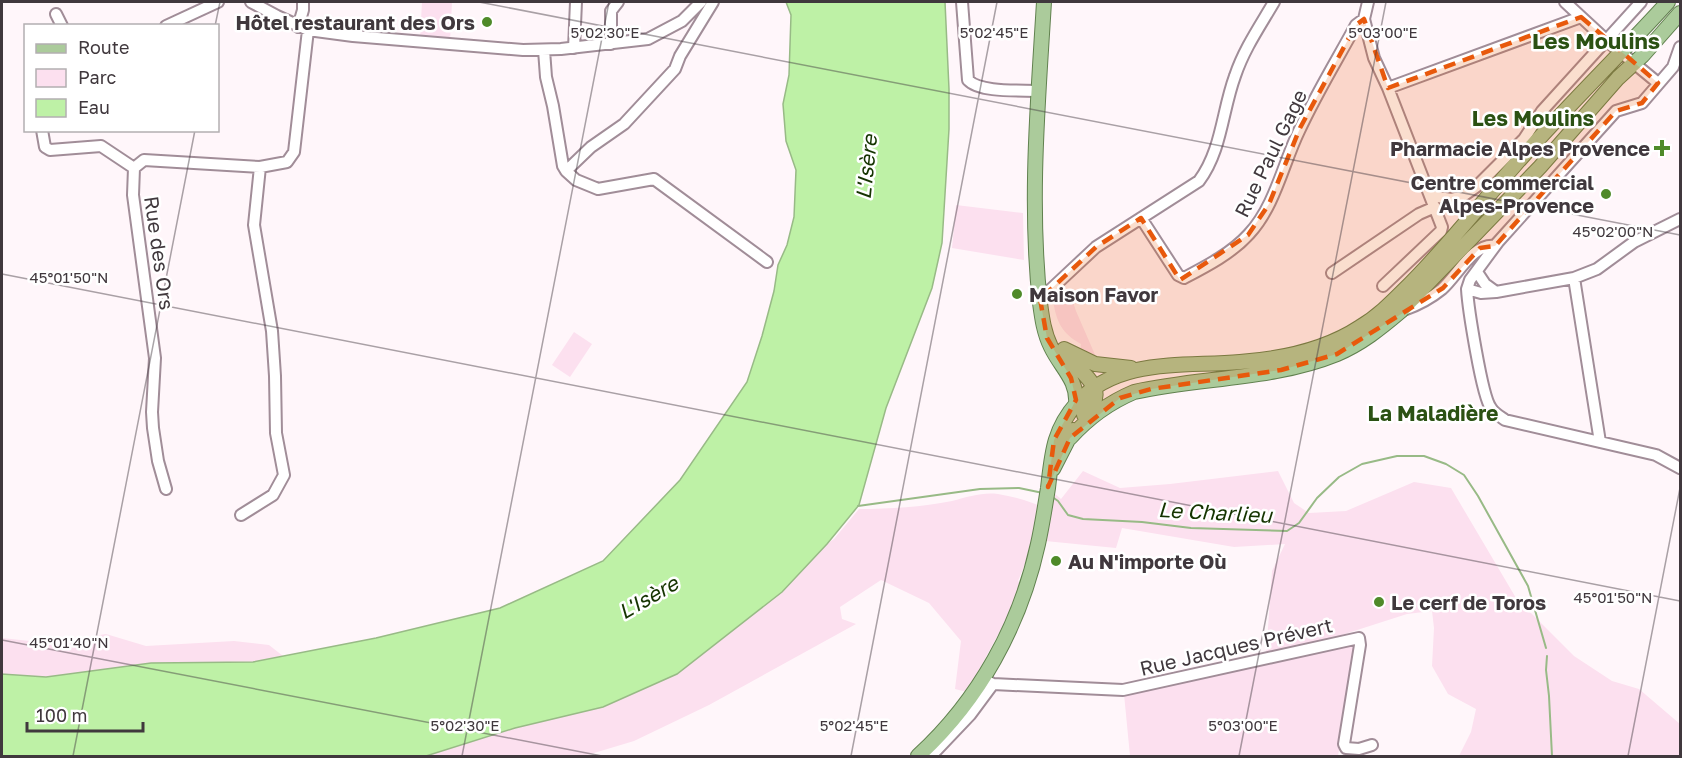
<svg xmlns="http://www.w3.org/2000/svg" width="1682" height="758" font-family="'Golos Text',sans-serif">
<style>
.green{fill:#fce0ef}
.water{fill:#bef1a6;stroke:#98ba86;stroke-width:1.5}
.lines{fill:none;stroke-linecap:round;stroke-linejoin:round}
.stream{stroke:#98ba86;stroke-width:2}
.minor-casing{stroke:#a18d98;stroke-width:14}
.major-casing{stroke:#61814f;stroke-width:16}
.minor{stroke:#fff;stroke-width:10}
.major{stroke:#abcb9b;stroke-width:14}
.marked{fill:#e8590c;fill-opacity:0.2;stroke:#e8590c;stroke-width:4.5;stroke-dasharray:12 8;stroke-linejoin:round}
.ticks{fill:none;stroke:#40383d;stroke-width:1.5;stroke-opacity:0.45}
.poi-dot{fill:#4f8a29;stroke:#fff;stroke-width:2}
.labels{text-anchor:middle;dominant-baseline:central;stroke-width:5;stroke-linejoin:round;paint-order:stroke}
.poi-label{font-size:20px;font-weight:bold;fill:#40383d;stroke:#fff;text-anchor:end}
.street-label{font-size:20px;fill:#40383d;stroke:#fff}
.neighbourhood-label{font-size:21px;font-weight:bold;fill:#2b5113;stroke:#fff}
.water-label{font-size:21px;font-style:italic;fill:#153400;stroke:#fff}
.quarter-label{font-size:22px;font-weight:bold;fill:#2b5113;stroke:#fff}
.ticks-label{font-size:15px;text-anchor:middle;fill:#40383d;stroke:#fff;stroke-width:5;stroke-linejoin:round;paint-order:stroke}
</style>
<rect width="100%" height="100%" fill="#fff6fa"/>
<path class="green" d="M422,2h30l-2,39 -30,-3z
M956,205l67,8 1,47 -72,-12z
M1069,290l7,21 20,46 -16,-5 1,-8c-19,-10 -25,-23 -28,-44z
M574,332l18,12 -22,33 -18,-12z
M1083,471l37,17 50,-4 108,-13 16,32 15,10 37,-2 68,-29 37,6 65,110 58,58 38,25 27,8 41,35v32h-221l12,-24 5,-23 -28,-15 -16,-28 2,-38 -2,-17 -25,3 -84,27 -57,15 6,-85 13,-27 -51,3 -112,-19 -6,20 -81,-8 -17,41 2,2 -13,35 -40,74 -12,-3 6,-48 -32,-38 -48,-23 -41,27 2,12 14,5 -147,81 -75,36 -50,15h-158l89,-28 88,-21 231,-168 25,-30c31,0 63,-2 93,-8 16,-4 30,-9 46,-7 19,3 37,9 54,17l2,-18 7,6z
M106,634l40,12 88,-5 35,4 14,11 -30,6 -102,1 -105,14 -44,-3v-36l46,5z
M1353,645l4,4 -19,107h-208l-6,-62z"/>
<path class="water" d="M786,2h159l4,87v40l-7,114 -10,45 -46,120 -27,97 -32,39 -45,48 -105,82 -74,33 -88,21 -89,28h-424v-82l44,3 105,-14 102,-1 123,-24 124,-30 103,-47 77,-81 67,-98 15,-46 12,-45 4,-26 9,-20 7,-28 2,-47 -10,-29 -3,-37 6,-29 2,-60z"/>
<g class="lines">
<path class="stream" d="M1051,496l7,5 10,14 15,4 59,3 49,6 96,3 12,-8 18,-25 22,-21 23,-13 35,-8h27l22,8 18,11 14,21 50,90 18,62
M858,506l122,-17 39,-1 24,5
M1547,656l-1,14 3,26 3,60"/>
<g class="minor-casing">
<path id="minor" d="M251,2l26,14 31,14 45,6 170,14 38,-1 87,-10 34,-18 19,-19
M962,2l6,78c12,13 53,10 71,11
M1368,2l-4,17 10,39 14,30 54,139 -1,4 -58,55
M1565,2l41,38 52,43
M56,14l6,12
M166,26l52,-24
M298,27l5,-17v-8
M611,44v-33l7,-9
M1680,47l-7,20 -31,36 -26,8 -118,131 -28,38 -3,9c1,18 15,108 24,119 3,5 10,9 14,12l151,35 24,13
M574,48l2,-46
M544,50l2,27 7,29 10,60 3,5 10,9 22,9 56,-10 113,83
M1388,88l193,-71
M42,130l3,17 5,3 51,-4 33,22
M566,171l25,-24 33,-23 51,-55 5,-13 33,-54
M1432,196l19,3 12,-3 13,-9 48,-48 18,-28 99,-109
M1141,218l37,57 6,3c23,-12 48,-25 65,-44 26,-28 34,-70 50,-103 17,-37 38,-71 57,-106l8,-6
M1477,272l8,12 11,8
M1332,273l87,-59 16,-7
M1574,278l26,164
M1467,289l14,4 15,-1 78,-14 23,-9 37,-27 46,-23
M1039,293l10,-2 47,-44 103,-66c23,-31 23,-70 36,-105 9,-27 25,-50 39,-74
M1404,310c14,-5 27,-12 38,-21 15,-13 32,-47 53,-43
M166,489l-8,-28 -5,-33 -1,-16 3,-54 -22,-163 1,-27 10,-8 116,7 27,-5 7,-10 14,-122
M241,515l32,-20 11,-20 -8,-42 -1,-57 -3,-45 -18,-106 6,-58
M984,679l9,5 130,6 236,-52 1,7 -16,99 2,4 13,1 13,-4
M931,756l39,-41 23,-31"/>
</g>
<g class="major-casing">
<path id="major" d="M1044,2c-6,100 -15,201 -4,301 2,15 4,30 11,44 10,21 27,33 25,57
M1064,349l31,15 36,4
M1064,352c14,21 50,36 20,63
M1070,438c19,-21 38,-35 64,-46 67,-15 139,-12 203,-38 24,-10 44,-26 64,-43l139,-144 78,-89 25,-23 37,-42
M1053,469l20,-39
M918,756c61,-56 102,-130 120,-212 4,-18 7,-37 10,-56 4,-34 5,-58 29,-85 41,-46 107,-36 163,-41 41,-3 85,-12 120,-35 17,-10 30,-23 44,-37 40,-39 74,-83 111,-125 49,-56 103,-108 153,-163"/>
</g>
<use href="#minor" class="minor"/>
<use href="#major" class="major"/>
</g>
<path class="marked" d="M1581,17l77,66 -16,20 -26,8 -121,135 -15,2 -37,40 -106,66 -56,16 -130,19 -31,9 -50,40 -22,49 6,-47 22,-40 -5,-22 -24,-40 -8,-45 10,-2 47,-44 45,-29 39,62 68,-45 21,-31 31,-76 56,-103 8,-6 24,69z"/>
<path class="ticks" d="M479,2l1201,233M215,26l5,-24M2,274l1678,327M2,640l600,116M73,756l122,-626M462,756l147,-754M851,756l146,-754M1239,756l147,-754M1628,756l52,-268"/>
<g class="poi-dot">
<circle cx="487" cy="22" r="6"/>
<path d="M1659 139h6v6h6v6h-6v6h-6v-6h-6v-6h6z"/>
<circle cx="1606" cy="194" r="6"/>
<circle cx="1017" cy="294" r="6"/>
<circle cx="1056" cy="561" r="6"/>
<circle cx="1379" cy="602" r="6"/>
</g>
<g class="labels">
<g class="poi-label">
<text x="475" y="22">Hôtel restaurant des Ors</text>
<text x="1650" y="148">Pharmacie Alpes Provence</text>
<text x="1594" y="182">Centre commercial<tspan x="1594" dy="23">Alpes-Provence</tspan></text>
<text x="1029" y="294" text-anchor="start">Maison Favor</text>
<text x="1068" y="561" text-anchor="start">Au N'importe Où</text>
<text x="1391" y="602" text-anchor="start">Le cerf de Toros</text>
</g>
<g class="street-label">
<text transform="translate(1270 153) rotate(-64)">Rue Paul Gage</text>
<text transform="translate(160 253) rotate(82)">Rue des Ors</text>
<text transform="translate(1236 646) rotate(-13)">Rue Jacques Prévert</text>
</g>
<g class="neighbourhood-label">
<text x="1533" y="118">Les Moulins</text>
<text x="1433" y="413">La Maladière</text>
</g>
<g class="water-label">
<text transform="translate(866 167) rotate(-84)">L'Isère</text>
<text transform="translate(1215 512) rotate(3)">Le Charlieu</text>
<text transform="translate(648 597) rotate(-30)">L'Isère</text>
</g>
<g class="quarter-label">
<text x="1596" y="40">Les Moulins</text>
</g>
</g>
<g class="ticks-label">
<text x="605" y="38">5°02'30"E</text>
<text x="994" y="38">5°02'45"E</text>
<text x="1383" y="38">5°03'00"E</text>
<text x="1613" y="237">45°02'00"N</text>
<text x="69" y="283">45°01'50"N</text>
<text x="1613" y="603">45°01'50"N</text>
<text x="69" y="648">45°01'40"N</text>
<text x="465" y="731">5°02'30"E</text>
<text x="854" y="731">5°02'45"E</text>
<text x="1243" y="731">5°03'00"E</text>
</g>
<rect width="1682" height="758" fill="none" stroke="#40383d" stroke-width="6"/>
<rect x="24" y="24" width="195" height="108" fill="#ffffff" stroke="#b3afb1" stroke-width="1.5"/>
<rect x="36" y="44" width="30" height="9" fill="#abcb9b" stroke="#b3afb1" stroke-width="1.5"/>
<text x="78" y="54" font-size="18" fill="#40383d">Route</text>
<rect x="36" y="69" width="30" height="18" fill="#fce0ef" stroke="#b3afb1" stroke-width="1.5"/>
<text x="78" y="84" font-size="18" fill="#40383d">Parc</text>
<rect x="36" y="99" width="30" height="18" fill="#bef1a6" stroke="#b3afb1" stroke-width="1.5"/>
<text x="78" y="114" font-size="18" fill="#40383d">Eau</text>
<path d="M27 722v9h116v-9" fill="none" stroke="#40383d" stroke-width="3"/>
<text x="36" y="722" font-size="18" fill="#40383d" stroke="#ffffff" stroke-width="4.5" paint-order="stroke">100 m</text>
</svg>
